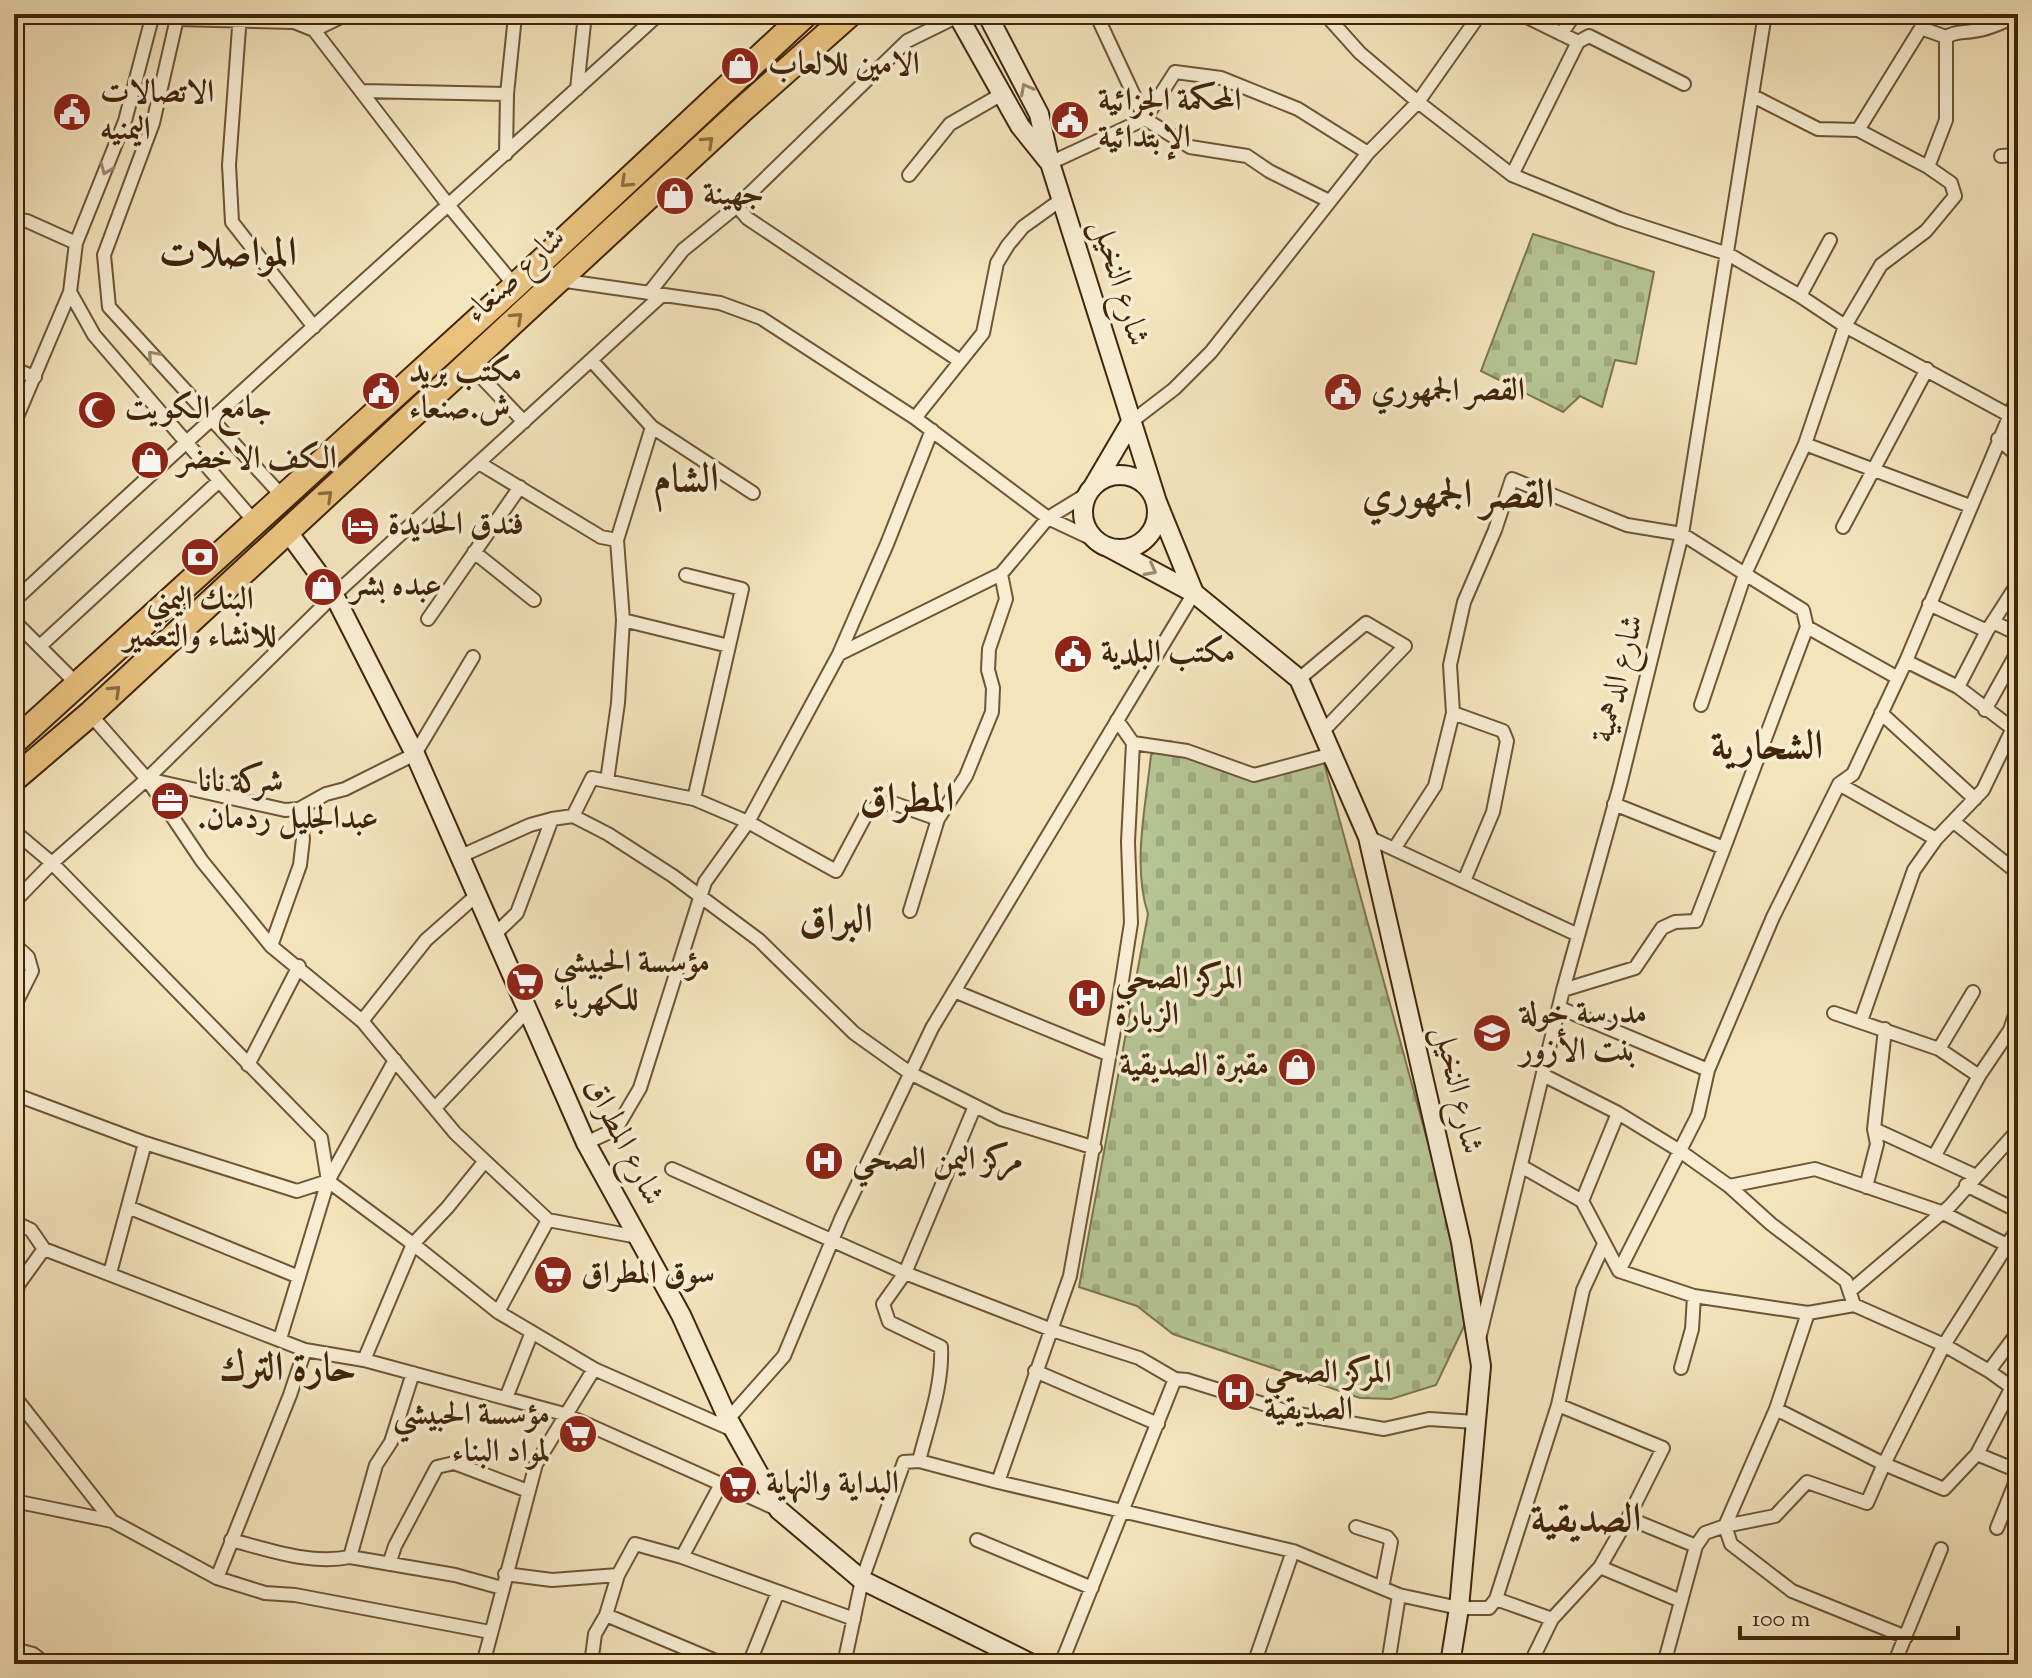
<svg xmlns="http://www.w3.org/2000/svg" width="2032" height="1678" font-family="'Sorts Mill Goudy',Amiri,serif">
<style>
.cemetery{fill:url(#cemetery-stones);stroke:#7b754e;stroke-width:2}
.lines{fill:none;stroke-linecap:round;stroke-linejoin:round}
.street-casing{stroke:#6d5536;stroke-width:16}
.secondary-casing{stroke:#402509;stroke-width:22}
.highway-casing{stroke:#402509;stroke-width:28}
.street{stroke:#f8edd3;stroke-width:12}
.secondary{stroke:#f8edd3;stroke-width:18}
.highway{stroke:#eac27e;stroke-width:24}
.oneway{stroke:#9c896e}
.oneway2{stroke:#8c6c3e}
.labels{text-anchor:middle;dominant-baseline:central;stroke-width:7;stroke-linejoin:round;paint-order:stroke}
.poi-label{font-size:32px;font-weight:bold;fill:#402509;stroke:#f8edd3;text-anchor:start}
.street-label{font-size:32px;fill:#402509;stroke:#f8edd3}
.district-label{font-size:40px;font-weight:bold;fill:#402509;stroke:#f8edd3}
</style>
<defs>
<pattern id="cemetery-stones" width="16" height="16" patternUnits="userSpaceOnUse" patternTransform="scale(2)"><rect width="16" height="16" fill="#b6c594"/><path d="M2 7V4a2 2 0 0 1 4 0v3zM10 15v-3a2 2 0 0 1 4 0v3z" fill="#9ea97e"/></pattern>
</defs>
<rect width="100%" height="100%" fill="#f4e4bc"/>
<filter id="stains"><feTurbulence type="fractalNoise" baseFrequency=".0025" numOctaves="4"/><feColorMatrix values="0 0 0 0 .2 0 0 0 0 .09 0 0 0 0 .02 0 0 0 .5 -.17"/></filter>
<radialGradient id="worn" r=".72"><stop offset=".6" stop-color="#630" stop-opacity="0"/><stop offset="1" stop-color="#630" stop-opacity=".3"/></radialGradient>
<path class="cemetery" d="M1533,234l121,38 -18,92 -21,-4 -13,47 -22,-11 -17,16 -82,-41z
M1170,741l82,33 72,-11 133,486 9,73 -30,63 -45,14 -31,-1 -187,-64 -36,-28 -58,-19 69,-373c-16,-49 -2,-109 3,-159z"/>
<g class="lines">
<g class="street-casing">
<path id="street" d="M153,14l-28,107 -49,122 -6,49 24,43 160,186
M178,14l-25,109 -49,132 5,52 173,189
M240,14l-11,151 3,57 82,105
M463,14l52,2 -8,78 -1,60
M1096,14l49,105 45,28 57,9 22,15 60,30
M1325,14l35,39 58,49 94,73 108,44 108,35 72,42 45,30 173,94
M177,19l117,3 20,8 135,176 66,80
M1921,28l25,9v83l-18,47
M314,30l33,-16
M1561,34l14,-20
M1946,37c11,-6 15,-4 27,-6 14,-1 31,-9 45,-16
M1578,42l11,-6 95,48
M577,89l8,-75
M362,91l145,3
M1858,130l63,-102 3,-14
M2001,156l17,-1
M1050,163l95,-44 30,-47 46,6 77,31 70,44
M909,175l41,-51 52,-30
M1512,175l66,-133 -57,-28
M737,206l10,12 213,143
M14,220l13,1 49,22
M559,280l161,23 41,15 154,100 133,100 49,23
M649,293l34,-43 54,-44 170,-165 51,-25
M1800,296l30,-56
M591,360l61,67 101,66
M469,364l55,58
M14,369l21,8
M915,418l68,-85 14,-70 11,-18 15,-18 39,-28
M1131,422l43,-33 37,-37 157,-199 50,-51 62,-88
M14,424l56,-132
M1998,439l20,17
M1805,444l165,62
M479,463l122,74 16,3
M1843,527l84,-158
M474,552l60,48
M686,575l56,14 -48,210
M14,601c212,-198 430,-391 645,-587
M1929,604l58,27
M428,619l92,-132
M623,620l106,26
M14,621l62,62
M1993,622l25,12
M40,646l178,-164
M839,654l162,-80 47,-56 39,-24
M1906,661l52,26 59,45
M1299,679l67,-56 39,23 -83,86
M1958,687l29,-56 31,-48
M1701,705l44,-131 58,36 4,17
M1985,710l33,-59
M1453,713l50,18 4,10 -14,71 -29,69
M1881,713l94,86
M90,714l57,65 55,82 69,85 91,75 93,112 93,87 90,17
M1133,743l54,8 67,24 78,-21
M147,779l138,31 14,-1 27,-15 19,-5 70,-35 58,-97
M607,781l11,-78 5,-83 -6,-80 35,-113
M1839,784l97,55 47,-49 29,-60
M1614,804l110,44 83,-221 91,51
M573,816l35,18 65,42 86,64 95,93 56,40 91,46 94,29
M1954,822l64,51
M14,831l38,32 269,275 7,43 85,63 85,68 96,57 141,62
M1368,837l210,98
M1394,849l41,-63 18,-73 -3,-48 14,-63 31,-72 17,-51 115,46 55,9 63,40 60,-130 40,-118 36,-61 45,-34 29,-35 -4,-13 -23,-16 -70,-37 -40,-1 -65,-33
M461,856l69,-31 22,-6
M14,902l38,-39 95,-84 187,-184 328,-300
M910,911l28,-92 28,-43 26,-64 1,-24 -5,-18 1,-21 17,-50 -5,-25
M495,934l22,-21 35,-94 21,-3 19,-38 102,21 54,23 88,49 32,-60 22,-9 48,17
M14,944l14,13 4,14 -18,36
M271,946l29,-81 3,-26 -4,-30
M1563,990l72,-22 27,-40 13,-6 21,-1 28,-73
M954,991l156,64
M1560,1008l148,62
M1834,1013l105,36 40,27
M362,1021l64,-81 52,-46
M1861,1021l53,-151 22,-31
M1939,1049l34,-57
M248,1065l51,-99
M1543,1075l75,38 62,38 49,35 42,38 75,57 8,24
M14,1094l131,49 152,48 31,-10
M435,1108l93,-98
M1874,1129l102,47
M586,1143l30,-14 24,-41 65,-206 43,-60 91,-168 48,-110 45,-114
M1935,1155l44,-79 31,-46 8,-24
M1521,1166l61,35 37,70 75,25 114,17
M672,1169l233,104 147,57 87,28 36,21
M1966,1185l52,26
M1729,1186l86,-17 126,43 66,33
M1866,1187l11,-43 -3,-15 11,-100
M1582,1201l36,-88
M128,1207l171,70
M14,1222l17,8 13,19
M1619,1271l79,-156 10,-45 65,-153 66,-133 14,-10 53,-113 112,-265
M110,1273l35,-130
M14,1283l4,2 26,-36 261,101 59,10 200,54 215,96
M1850,1291l100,-85 68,-76
M14,1311l4,-26
M498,1312l50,-92
M1480,1335l83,-345 57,-205 62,-251 83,-520
M280,1339l48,-158 67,-121
M364,1360l49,-116 34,-36 38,-47
M1681,1368l11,-39 2,-33
M1035,1371l123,53
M1989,1371l29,-39
M14,1396l98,125
M506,1398l26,-66
M1776,1409l108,55 60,-119 74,-117
M728,1419l56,-63 57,-137 91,-191 262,-435
M1977,1454l41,17
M919,1461c9,-36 24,-76 22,-114l-52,-25 -6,-18 22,-31 70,-167
M998,1482l72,-206 46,-257 15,-96 -3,-81 5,-99 -16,-23
M14,1501l98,20 105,57 48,15 30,2 195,37
M1628,1518l68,28
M1356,1527l31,10 4,5 -9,46
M1997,1528l21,-52
M231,1540c38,10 79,25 119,17l105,18 47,13
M977,1540l115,48
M350,1557l26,-92 15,-23 22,-69
M682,1557l39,-73
M389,1564l6,-18 42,-79 17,-4 74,28
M1600,1567l81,34
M505,1574l47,6 66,-5 17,-31 47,13 172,62
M217,1578l73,-183 15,-45
M1496,1599l56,20
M606,1615l117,49
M1906,1637l-114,-46 -61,-47 -6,-18 50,-10 32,-34 60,21 17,-39 60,25 33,-35 35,-67
M14,1649l19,5 13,10
M483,1664l53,-200 58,-95
M591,1664l4,-30 11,-19 12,-40
M749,1664l29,-72
M844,1664l18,-84 42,-118 15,-1 79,21 295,69 106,44 60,13h30l7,-9 62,-194 25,-115 21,-46
M1061,1664l114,-285 12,1 105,33 92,16 45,-10 47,3
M1254,1664l39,-113
M1388,1664l11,-69
M1530,1664l22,-45 48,-52 28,-49 35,-70 -105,-43
M1664,1664l32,-118 9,-13 20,-7 51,-117 32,-96 46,-8 90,40 45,26 29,21
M1894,1664l47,-115"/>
</g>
<g class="secondary-casing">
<path id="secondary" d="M957,14l63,112 28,35
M987,14l52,100 11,49 107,339 37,91
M1083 512a37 37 0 1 1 74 0a37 37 0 1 1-74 0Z
M1094,485l37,-63
M288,532l46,63 81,159 171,389 95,172 47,104 51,91 83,70 170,84
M1108,547l86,46 105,86 69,158 93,405 20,124 -22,242 -9,56"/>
</g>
<g class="highway-casing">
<path id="highway" d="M14,742l501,-456 291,-272
M14,779l76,-65 653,-605 107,-95"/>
</g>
<use href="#street" class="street"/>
<use href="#secondary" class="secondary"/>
<use href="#highway" class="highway"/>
</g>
<defs><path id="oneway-chevron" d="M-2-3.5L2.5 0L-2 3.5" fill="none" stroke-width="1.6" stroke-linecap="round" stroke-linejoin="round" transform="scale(2)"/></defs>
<g class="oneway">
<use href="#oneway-chevron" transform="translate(1026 89) rotate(-118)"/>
<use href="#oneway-chevron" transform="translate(106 169) rotate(112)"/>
<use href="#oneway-chevron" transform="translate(153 356) rotate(-132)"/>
<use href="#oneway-chevron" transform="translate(1151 570) rotate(28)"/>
</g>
<g class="oneway2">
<use href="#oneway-chevron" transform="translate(708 142) rotate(-43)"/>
<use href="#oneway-chevron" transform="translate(626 182) rotate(137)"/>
<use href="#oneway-chevron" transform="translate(517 318) rotate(-43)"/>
<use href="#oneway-chevron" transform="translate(327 496) rotate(-43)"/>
<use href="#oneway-chevron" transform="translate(115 691) rotate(-43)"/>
</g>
<defs>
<g id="shop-disc" transform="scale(2)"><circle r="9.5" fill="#8f2418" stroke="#f8edd3"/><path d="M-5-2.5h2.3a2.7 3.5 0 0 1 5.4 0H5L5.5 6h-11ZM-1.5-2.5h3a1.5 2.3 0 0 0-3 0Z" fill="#fff"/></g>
<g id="civic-disc" transform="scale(2)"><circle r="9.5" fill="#8f2418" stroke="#f8edd3"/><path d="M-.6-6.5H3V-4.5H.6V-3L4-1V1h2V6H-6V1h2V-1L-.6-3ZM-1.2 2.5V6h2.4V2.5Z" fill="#fff"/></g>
<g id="mosque-disc" transform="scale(2)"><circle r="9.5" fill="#8f2418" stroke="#f8edd3"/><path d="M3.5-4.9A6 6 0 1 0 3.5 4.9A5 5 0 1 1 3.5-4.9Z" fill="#fff"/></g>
<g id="hotel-disc" transform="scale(2)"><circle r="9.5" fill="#8f2418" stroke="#f8edd3"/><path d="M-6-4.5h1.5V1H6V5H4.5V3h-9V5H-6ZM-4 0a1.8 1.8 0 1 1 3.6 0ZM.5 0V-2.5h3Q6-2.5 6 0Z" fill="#fff"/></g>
<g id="bank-disc" transform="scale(2)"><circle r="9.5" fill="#8f2418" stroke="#f8edd3"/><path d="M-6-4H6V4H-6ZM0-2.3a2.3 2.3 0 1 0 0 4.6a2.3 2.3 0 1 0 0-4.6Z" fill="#fff"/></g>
<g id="office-disc" transform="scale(2)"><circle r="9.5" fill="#8f2418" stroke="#f8edd3"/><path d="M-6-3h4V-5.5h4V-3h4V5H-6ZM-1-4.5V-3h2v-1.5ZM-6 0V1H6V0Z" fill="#fff"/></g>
<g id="supermarket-disc" transform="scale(2)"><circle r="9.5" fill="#8f2418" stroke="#f8edd3"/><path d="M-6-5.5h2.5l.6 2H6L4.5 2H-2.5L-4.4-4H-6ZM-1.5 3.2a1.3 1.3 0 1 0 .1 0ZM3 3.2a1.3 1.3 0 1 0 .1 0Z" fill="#fff"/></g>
<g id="hospital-disc" transform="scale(2)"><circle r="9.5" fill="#8f2418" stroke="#f8edd3"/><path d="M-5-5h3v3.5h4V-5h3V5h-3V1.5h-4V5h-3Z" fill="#fff"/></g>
<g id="school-disc" transform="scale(2)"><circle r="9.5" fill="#8f2418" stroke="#f8edd3"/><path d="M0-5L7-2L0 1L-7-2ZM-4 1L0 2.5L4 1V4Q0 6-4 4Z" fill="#fff"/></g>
</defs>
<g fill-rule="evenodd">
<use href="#shop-disc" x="740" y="66"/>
<use href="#civic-disc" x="72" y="112"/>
<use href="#civic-disc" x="1070" y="120"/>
<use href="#shop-disc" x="675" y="196"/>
<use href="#civic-disc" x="381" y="391"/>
<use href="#civic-disc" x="1343" y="392"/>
<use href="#mosque-disc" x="97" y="410"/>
<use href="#shop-disc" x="150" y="460"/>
<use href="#hotel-disc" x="360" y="526"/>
<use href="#bank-disc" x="200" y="557"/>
<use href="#shop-disc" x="323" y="587"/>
<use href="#civic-disc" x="1073" y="654"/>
<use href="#office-disc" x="170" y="801"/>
<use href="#supermarket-disc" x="525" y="982"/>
<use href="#hospital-disc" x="1087" y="998"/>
<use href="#school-disc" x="1492" y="1033"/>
<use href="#shop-disc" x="1297" y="1067"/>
<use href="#hospital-disc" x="824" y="1161"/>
<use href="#supermarket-disc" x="553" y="1275"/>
<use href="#hospital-disc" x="1236" y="1392"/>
<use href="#supermarket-disc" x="578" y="1434"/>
<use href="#supermarket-disc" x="738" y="1485"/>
</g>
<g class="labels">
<g class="poi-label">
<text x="768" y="66">الامين للالعاب</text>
<text x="100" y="94">الاتصالات<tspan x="100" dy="37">اليمنيه</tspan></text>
<text x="1098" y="102">المحكمة الجزائية<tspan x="1098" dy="37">الإبتدائية</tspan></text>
<text x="703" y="196">جهينة</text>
<text x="409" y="373">مكتب بريد<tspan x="409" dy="37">ش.صنعاء</tspan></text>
<text x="1371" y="392">القصر الجمهوري</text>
<text x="125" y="410">جامع الكويت</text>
<text x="178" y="460">الكف الاخضر</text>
<text x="388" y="526">فندق الحديدة</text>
<text x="351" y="587">عبده بشر</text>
<text x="200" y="601" text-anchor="middle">البنك اليمني<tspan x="200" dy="37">للانشاء والتعمير</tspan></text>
<text x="1101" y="654">مكتب البلدية</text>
<text x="198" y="783">شركة نانا<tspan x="198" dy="37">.عبدالجليل ردمان</tspan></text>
<text x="553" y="964">مؤسسة الحبيشي<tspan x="553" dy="37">للكهرباء</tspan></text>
<text x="1115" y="980">المركز الصحي<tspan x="1115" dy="37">الزبارة</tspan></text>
<text x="1520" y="1015">مدرسة خولة<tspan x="1520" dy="37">بنت الأزور</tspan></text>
<text x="1269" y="1067" text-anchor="end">مقبرة الصديقية</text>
<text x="852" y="1161">مركز اليمن الصحي</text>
<text x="581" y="1275">سوق المطراق</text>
<text x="1264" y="1374">المركز الصحي<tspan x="1264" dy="37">الصديقية</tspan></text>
<text x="550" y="1416" text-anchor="end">مؤسسة الحبيشي<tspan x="550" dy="37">لمواد البناء</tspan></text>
<text x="766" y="1485">البداية والنهاية</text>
</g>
<g class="street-label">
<text transform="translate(516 276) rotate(-43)">شارع صنعاء</text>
<text transform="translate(1119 283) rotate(73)">شارع النخيل</text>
<text transform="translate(1619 679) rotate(-76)">شارع الدهمية</text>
<text transform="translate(1457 1090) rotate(77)">شارع النخيل</text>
<text transform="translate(623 1142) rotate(63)">شارع المطراق</text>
</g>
<g class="district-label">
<text x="228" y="255">المواصلات</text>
<text x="686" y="481">الشام</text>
<text x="1458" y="497">القصر الجمهوري</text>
<text x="1767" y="748">الشحارية</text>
<text x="907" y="801">المطراق</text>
<text x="836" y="922">البراق</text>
<text x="288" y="1370">حارة الترك</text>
<text x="1586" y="1521">الصديقية</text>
</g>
</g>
<rect width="2032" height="1678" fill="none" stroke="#f4e4bc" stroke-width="48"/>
<rect x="16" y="16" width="2000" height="1646" fill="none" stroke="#402509" stroke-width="4"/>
<rect x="24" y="24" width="1984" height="1630" fill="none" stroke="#402509" stroke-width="2"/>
<path d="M1740 1626v12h218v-12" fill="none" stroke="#402509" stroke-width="4"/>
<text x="1752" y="1626" font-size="24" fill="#402509" stroke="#f8edd3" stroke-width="6" paint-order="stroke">100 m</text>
<rect width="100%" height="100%" filter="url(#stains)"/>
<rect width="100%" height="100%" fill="url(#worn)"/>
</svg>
